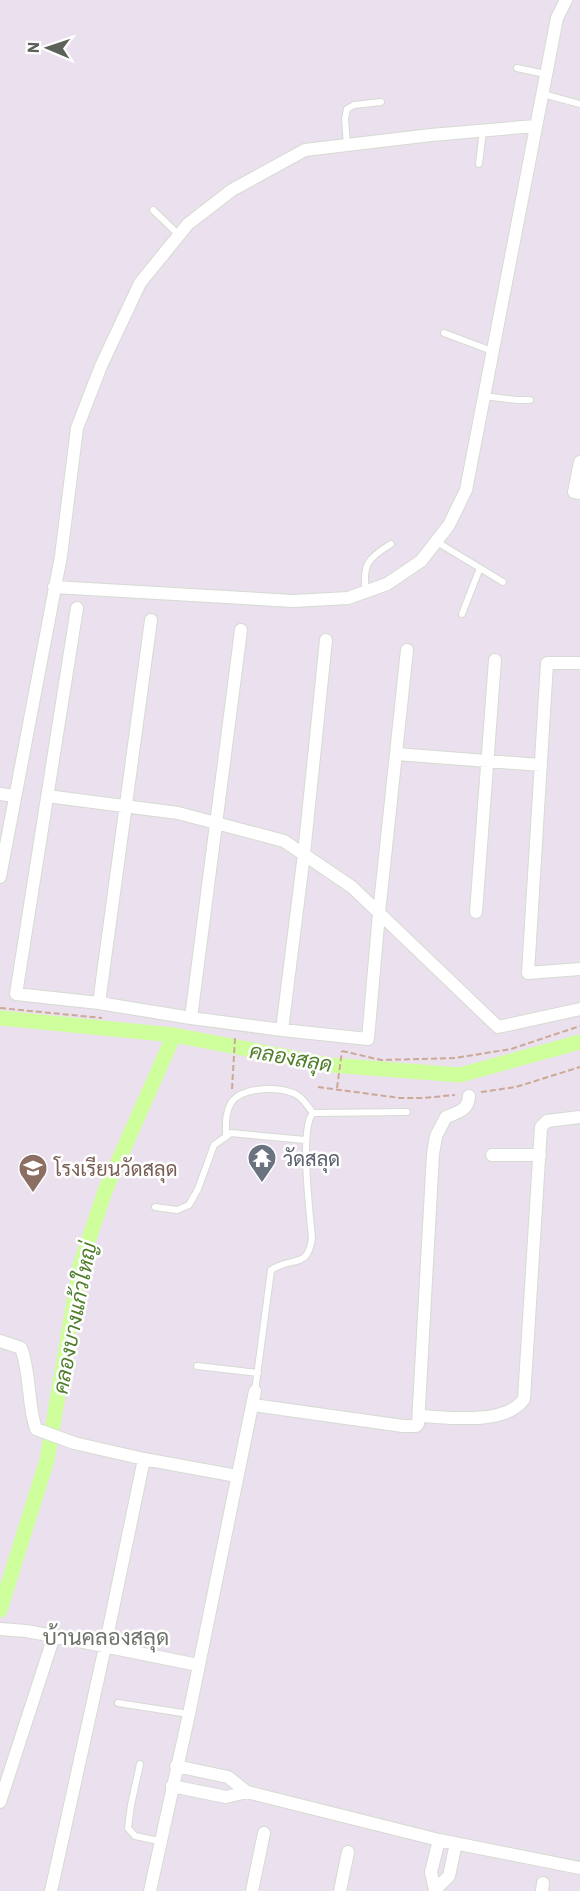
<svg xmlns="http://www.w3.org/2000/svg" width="580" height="1891" font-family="'IBM Plex Sans',Sarabun,sans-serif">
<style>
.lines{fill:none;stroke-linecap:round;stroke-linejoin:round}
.canal{stroke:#cfff9d;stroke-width:15}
.lane-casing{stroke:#d5dbd3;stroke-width:8}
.street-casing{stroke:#d5dbd3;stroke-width:14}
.path{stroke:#cca896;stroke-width:2;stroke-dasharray:6 3;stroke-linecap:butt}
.lane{stroke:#fff;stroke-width:6}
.street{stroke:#fff;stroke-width:12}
.labels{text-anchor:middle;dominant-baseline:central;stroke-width:5;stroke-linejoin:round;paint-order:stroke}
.worship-label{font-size:20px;fill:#5b616d;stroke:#fff;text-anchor:start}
.education-label{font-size:20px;fill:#785e54;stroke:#fff;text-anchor:start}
.water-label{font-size:21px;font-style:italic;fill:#4f7e2b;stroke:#fff}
.quarter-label{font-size:22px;fill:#6e746a;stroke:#fff}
</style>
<rect width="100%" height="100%" fill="#ebe0ed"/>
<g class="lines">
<path class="canal" d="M0,1018l174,17 157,30 129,10 120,-33
M0,1610l47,-150 33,-194 25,-75 69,-156"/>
<g class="lane-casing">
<path id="lane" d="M517,68l28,6
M543,94l37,10
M347,145l-2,-26 2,-10 7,-4 27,-3
M479,164l4,-34
M153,210l26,25
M444,333l48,18
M484,396l33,4h13
M437,542l66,40
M366,592c-4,-28 2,-34 25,-48
M462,614l18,-46
M226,1135c0,-11 -1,-22 5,-32 11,-17 51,-17 66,-8 7,4 11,12 16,18
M155,1207l22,3 12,-5 9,-16 16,-44 17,-12 74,7
M197,1366l61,7
M255,1391l16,-121c20,-14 37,0 41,-32 -2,-24 -13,-110 1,-125l94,-1
M118,1703l71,11
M140,1764l-9,41 -3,23 7,8 24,5"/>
</g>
<g class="street-casing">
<path id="street" d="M580,462l-6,30 6,1
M54,587l239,14 55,-3 39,-14 34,-23 28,-36 17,-35 91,-472 9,-18
M77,608l-61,386 83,9 92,15 91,12 86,9 11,-126 28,-263
M580,663h-33l-19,310 52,-4
M396,754l145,11
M0,794l15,2
M47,796l131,17 106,28 68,46 146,140 82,-18
M0,877l61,-321 16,-128 24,-62 39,-83 48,-59 44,-34 73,-40 126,-15 104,-9
M476,912l19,-252
M99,1003l52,-383
M191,1018l50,-388
M282,1030l22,-176 22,-214
M492,1155h48
M0,1341l21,7c10,26 6,55 15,81l38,14 70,16 93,17
M253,1405l150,21h13l2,-2 15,-270 3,-18 10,-19c12,-5 22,-6 23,-21
M419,1416c30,1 86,10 105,-17l17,-272 6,-6 33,-4
M0,1629l26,2 28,5 144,29
M172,1786l54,11 21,-5 -19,-15 -52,-11
M247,1792l192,48 141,28
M0,1802l54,-166
M439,1840l-8,32 4,18 14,-14 7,-33
M51,1891l54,-244 39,-188
M150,1891l39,-177 66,-323
M252,1891l12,-58
M340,1891l8,-39
M542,1891l1,-8"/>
</g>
<path class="path" d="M0,1008l102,10
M342,1051l39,9 74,-2 56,-9 69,-23
M318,1087l82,11h23l32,-3
M337,1088l5,-37
M232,1089l3,-51
M481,1092l35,-5 64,-20"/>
<use href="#lane" class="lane"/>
<use href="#street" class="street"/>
</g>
<defs>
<g id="temple-pin" transform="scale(1.5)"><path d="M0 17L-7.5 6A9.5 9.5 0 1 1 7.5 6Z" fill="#6b7280" stroke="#fff"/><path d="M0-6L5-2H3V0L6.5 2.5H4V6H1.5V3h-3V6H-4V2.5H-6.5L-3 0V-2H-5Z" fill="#fff"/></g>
<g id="school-pin" transform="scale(1.5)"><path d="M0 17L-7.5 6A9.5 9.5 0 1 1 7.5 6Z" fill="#8d6e63" stroke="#fff"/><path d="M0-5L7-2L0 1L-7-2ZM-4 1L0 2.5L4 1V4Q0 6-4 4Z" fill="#fff"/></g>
</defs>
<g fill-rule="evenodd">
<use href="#temple-pin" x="262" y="1158"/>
<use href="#school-pin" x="33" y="1168"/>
</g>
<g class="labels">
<g class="worship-label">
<text x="283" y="1158">วัดสลุด</text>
</g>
<g class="education-label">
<text x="54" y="1168">โรงเรียนวัดสลุด</text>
</g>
<g class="water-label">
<text transform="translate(291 1057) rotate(10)">คลองสลุด</text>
<text transform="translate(74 1318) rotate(-79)">คลองบางแก้วใหญ่</text>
</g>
<g class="quarter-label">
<text x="106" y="1636">บ้านคลองสลุด</text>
</g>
</g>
<g transform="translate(48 48) rotate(272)" stroke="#ffffff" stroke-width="4.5" paint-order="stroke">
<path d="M0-4.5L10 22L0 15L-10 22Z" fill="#5c6259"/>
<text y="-9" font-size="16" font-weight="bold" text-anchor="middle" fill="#5c6259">N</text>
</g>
</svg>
